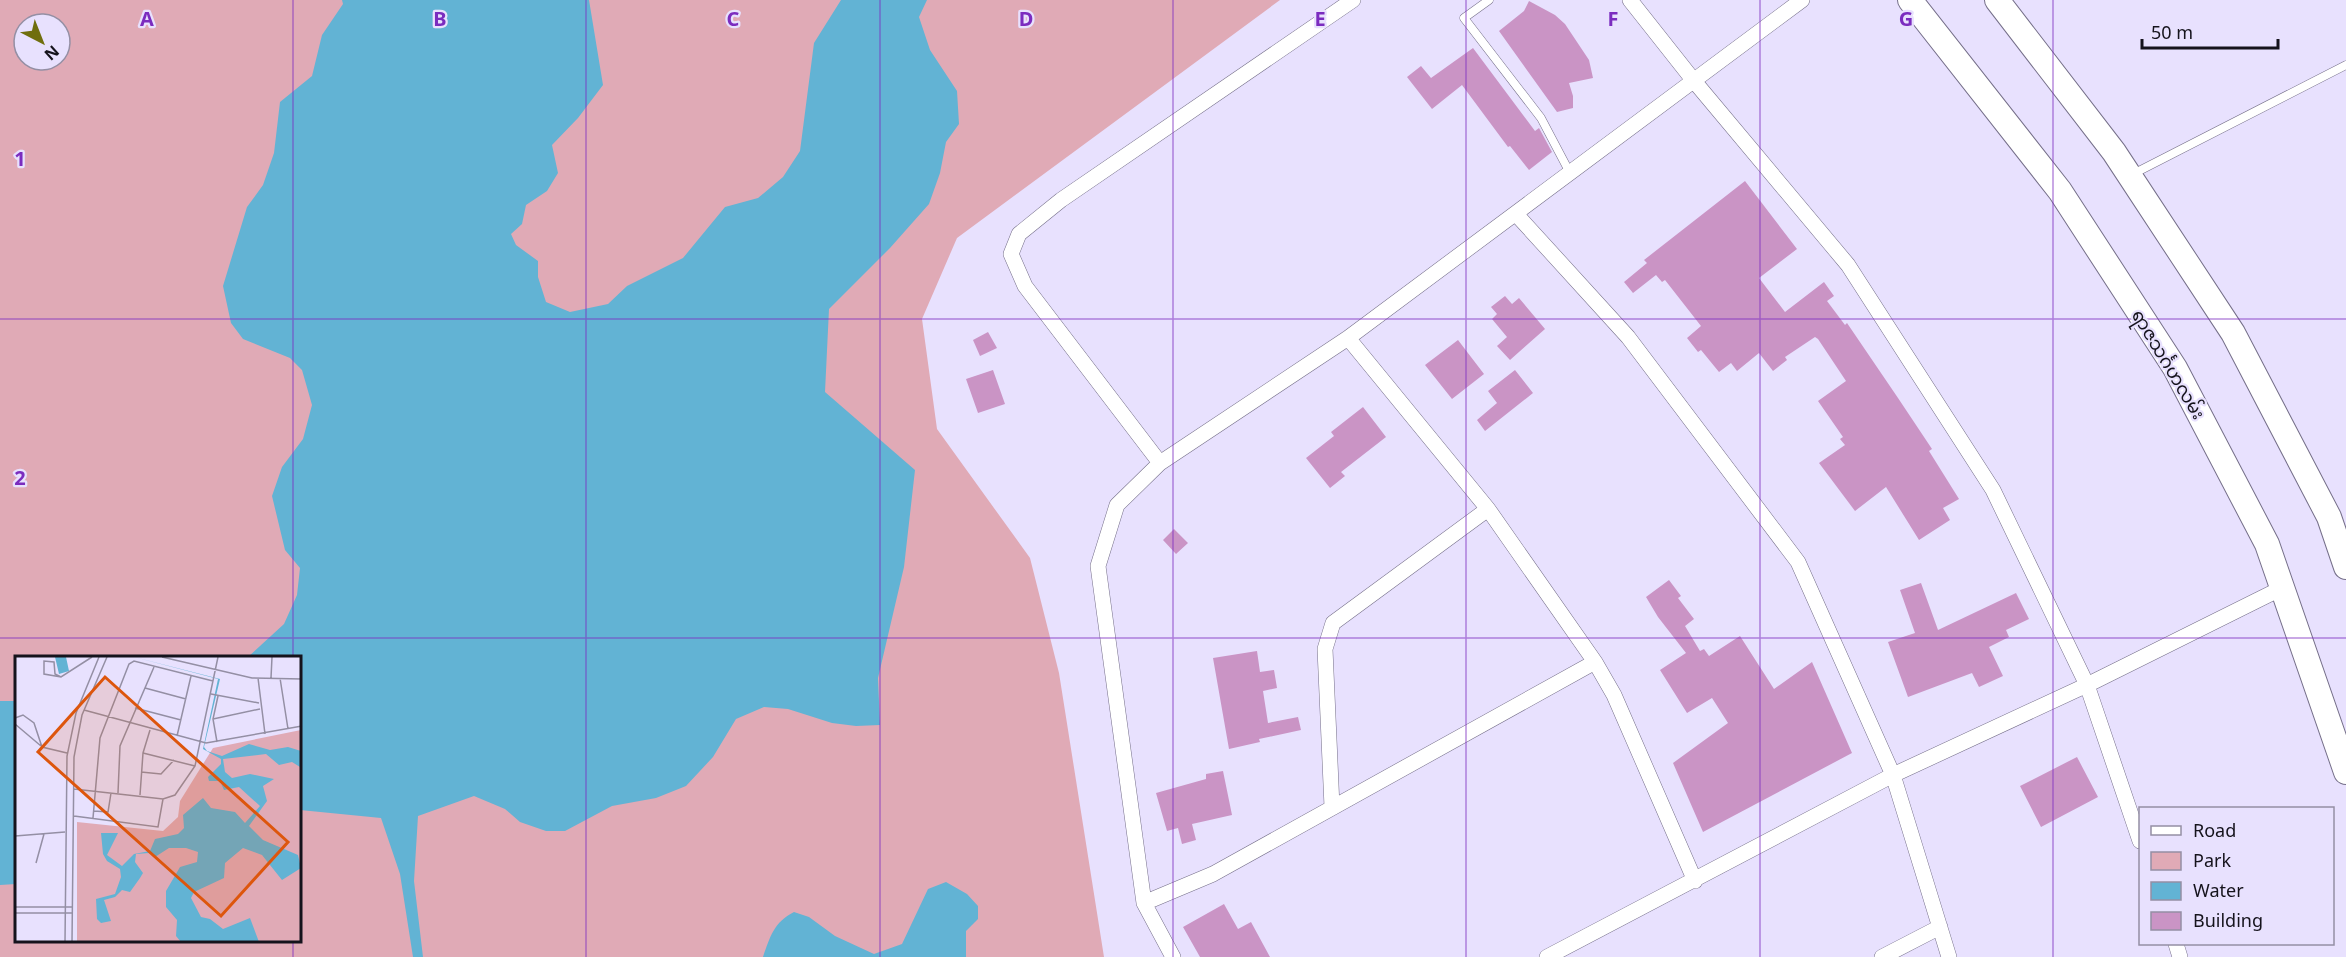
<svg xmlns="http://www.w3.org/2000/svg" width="2346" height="957" font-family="'Noto Sans','Noto Sans Myanmar',sans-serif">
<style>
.green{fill:#e0aab6;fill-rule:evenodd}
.water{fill:#62b3d4}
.building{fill:#ca94c5}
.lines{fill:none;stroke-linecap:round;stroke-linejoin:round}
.lane-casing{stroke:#756f89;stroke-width:9}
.street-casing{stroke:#756f89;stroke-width:16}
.primary-casing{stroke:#756f89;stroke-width:26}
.lane{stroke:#fff;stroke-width:8}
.street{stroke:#fff;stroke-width:15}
.primary{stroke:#fff;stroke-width:24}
.grid{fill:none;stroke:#7b2cbf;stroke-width:1.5;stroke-opacity:0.55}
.labels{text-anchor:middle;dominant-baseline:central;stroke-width:4.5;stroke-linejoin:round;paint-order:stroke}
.street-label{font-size:18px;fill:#15131c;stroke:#e8e1fe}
.inset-road{fill:none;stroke:#948fa4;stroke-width:1.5}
.view{fill:#dd560d;fill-opacity:0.15;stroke:#dd560d;stroke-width:3}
.inset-edge{fill:none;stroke:#15131c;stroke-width:3}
.grid-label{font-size:20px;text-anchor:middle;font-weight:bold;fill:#7b2cbf;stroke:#e8e1fe;stroke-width:4.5;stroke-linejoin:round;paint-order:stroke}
</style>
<rect width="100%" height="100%" fill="#e8e1fe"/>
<path class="green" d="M0,0h1280l-323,238 -35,81 15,110 93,129 29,115 45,284h-1104zM24,24h36v36h-36zM16,657h284v283h-284z"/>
<path class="water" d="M342,0h247l14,85 -25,33 -26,27 6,28 -11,18 -21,14 -4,19 -11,10 5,11 22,16v16l8,25 24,10 38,-8 19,-18 56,-28 42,-51 33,-9 25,-21 17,-26 14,-108 27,-43h86l-8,17 11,33 27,41 2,33 -13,18 -6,31 -11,31 -39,44 -61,61 -4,83 90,78 -11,97 -26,111 2,47 -24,1 -24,-3 -44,-14 -24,-2 -28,12 -23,38 -27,29 -30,12 -44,8 -47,25h-19l-26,-9 -15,-13 -31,-13 -56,20 -4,65 9,76h-10l-13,-83 -19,-56 -81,-8v-153h-52l36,-33 13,-29 3,-27 -15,-18 -13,-54 10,-29 21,-28 9,-34 -10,-35 -12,-12 -47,-19 -12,-16 -8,-37 24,-79 16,-22 11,-32 6,-51 32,-26 10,-41 21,-31z
M0,701h16v183l-16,1z
M946,882l21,12 11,12v13l-12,12v26h-203c7,-20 11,-35 31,-45l15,5 26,19 39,18 28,-10 26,-55z"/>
<path class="building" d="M1529,1l26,14 10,9 24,36 4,18 -24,5 4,13v12l-16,4 -58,-81 25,-20z
M1473,48l62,83 4,-3 13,24 -23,18 -19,-24 -2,1 -46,-62 -30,24 -25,-32 14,-11 10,12z
M1745,181l52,68 -38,29 26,34 39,-30 10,14 -7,5 18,24 2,-2 51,75 34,51 -3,2 30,48 -16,9 7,12 -31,20 -33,-53 -31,24 -36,-48 26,-18 -5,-6 3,-2 -25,-36 28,-20 -28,-42 -3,-2 -30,20 2,3 -14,11 -14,-18 -22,18 -6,-8 -12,9 -18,-22 -3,2 -11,-14 14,-12 -36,-46 -3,2 -6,-7 -23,18 -9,-11 23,-19 -3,-3z
M1505,296l7,8 7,-6 26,31 -35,31 -13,-14 10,-9 -15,-18 5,-5 -6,-7z
M988,332l9,16 -17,8 -7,-16z
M1458,340l26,34 -32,25 -27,-34z
M993,370l12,34 -27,9 -12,-34z
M1515,370l18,23 -48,38 -8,-11 20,-17 -9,-12z
M1363,407l23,30 -45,35 4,4 -15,12 -24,-30 28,-22 -3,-4z
M1174,529l14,14 -12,11 -13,-14z
M1669,580l12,16 -3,2 16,21 -9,7 15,25 4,-2 5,7 31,-20 34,53 38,-27 40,91 -149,79 -30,-69 55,-40 -16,-25 -25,15 -27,-43 26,-17 -28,-36 -12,-20z
M1921,583l17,47 78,-37 13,26 -23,11 3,7 -20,10 14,29 -24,11 -7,-14 -64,24 -20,-55 27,-9 -15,-43z
M1257,651l3,21 14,-2 3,18 -14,3 5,32 30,-6 3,13 -42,9 1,3 -31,7 -16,-91z
M2077,757l21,40 -57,30 -21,-41z
M1223,771l9,44 -40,9 4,16 -14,4 -4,-16 -11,3 -11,-38 50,-14v-5z
M1224,904l14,25 13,-7 19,35h-70l-17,-30z"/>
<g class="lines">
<g class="lane-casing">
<path id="lane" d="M1489,0l-25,18 77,100 29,55
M2131,175l215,-110"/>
</g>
<g class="street-casing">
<path id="street" d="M1630,0l64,81 154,184 145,225 94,195 53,156
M1516,214l112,123 170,225 95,213 56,182
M1348,338l140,171 107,153 19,33 81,186
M1160,463l-135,-177 -14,-32 8,-20 42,-34 292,-200
M1332,807l-7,-158 8,-26 155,-114
M1144,903l69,-29 382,-212
M2176,944l4,13
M1173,957l-29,-54 -46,-337 19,-61 43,-42 188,-125 454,-338
M1547,957l346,-182 194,-90 195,-97
M1882,957l58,-30"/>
</g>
<g class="primary-casing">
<path id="primary" d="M1910,0l150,191 115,177 92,176 79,228
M1997,0l117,152 119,181 96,184 17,50"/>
</g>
<use href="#lane" class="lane"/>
<use href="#street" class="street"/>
<use href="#primary" class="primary"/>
</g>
<path class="grid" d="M293,0v657M586,0v957M880,0v957M1173,0v957M1466,0v957M1760,0v957M2053,0v957M0,319h2346M0,638h2346M293,940v17"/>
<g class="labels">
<g class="street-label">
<text transform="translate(2169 364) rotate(59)">ရာဇသင်္ဂဟလမ်း</text>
</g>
</g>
<g transform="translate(15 656)">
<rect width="286" height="286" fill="#e8e1fe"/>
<path d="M286,74v212h-224v-120l86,9 15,-14 2,-16 33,-53z" fill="#e0aab6"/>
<path d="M40,1h11l3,14 -10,3zM119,1l86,22 -16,68 3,4 15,5 27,-12 21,6 18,-3 13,4 -1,16 -8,-5 -13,3 -13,-11 -43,5 2,13 7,6 18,-4 24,5 -11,7 4,15 -18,25 14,14 35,15 3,13 -19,12 -20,-25 -19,-7 -18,15 -1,15 -30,14 -3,6 10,19 9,2 13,10 27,-11 9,24h-78l-5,-6 1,-16 -11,-13v-16l14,-24 17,-5 1,-10 -12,-4h-17l-14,9 -6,-4 -13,1 -1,8 8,11 -3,5 -10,14 -8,-2 -7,7 -11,3 7,21 -10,2 -4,-4 -1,-20 19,-5 6,-17 -1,-8 -13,-8 -4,-7 -2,-21h17l-11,22 15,11 12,-12 16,-3 5,-12 23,-5 6,-6 -1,-13 20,-17 8,10 24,4 10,11 15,-17 -21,-19 -15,3 -4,-9h-11l-1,-4 13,-13v-5l-18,-10 15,-70z" fill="#62b3d4"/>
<path class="inset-road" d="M147,1l90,21 50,1M46,21l-6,-3 -1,-12 -10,-1v13l17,3 31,-20M243,22l7,56M256,22l1,-21M265,22l8,51M130,32l41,11M196,38l48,9M120,52l46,12M69,54l122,33 96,-17M0,62l8,-3 11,8 8,24 25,6M198,63l47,-10M0,68l26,22M162,80l14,-60M202,86l-4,-23 5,-23M128,97l52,13M126,116l20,2 13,-14M59,133l89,10 12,-4 20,-29 23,-109M103,137l2,-47 34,-79M125,139l3,-42 7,-23M79,155l14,1 3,-19M59,160l84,11 5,-28M78,162l7,-80 29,-74 5,-3 79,20M0,180l50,-4M21,207l8,-29M0,251h57M0,257h57M50,286l2,-186 9,-43 23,-56M57,286l2,-185 8,-42 25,-58"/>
<path class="view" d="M90,21l183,165 -67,74 -183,-164z"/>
<rect width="286" height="286" class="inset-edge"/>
</g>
<g class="grid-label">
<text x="147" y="26">A</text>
<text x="440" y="26">B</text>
<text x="733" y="26">C</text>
<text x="1026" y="26">D</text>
<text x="1320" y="26">E</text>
<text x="1613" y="26">F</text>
<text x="1906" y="26">G</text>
<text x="20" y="166">1</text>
<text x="20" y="485">2</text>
</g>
<rect x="2139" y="807" width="195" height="138" fill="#e8e1fe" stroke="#948fa4" stroke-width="1.5"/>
<rect x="2151" y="826" width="30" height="9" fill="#ffffff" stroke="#948fa4" stroke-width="1.5"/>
<text x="2193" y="837" font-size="18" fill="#15131c">Road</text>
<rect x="2151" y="852" width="30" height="18" fill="#e0aab6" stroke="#948fa4" stroke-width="1.5"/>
<text x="2193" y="867" font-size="18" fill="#15131c">Park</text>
<rect x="2151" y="882" width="30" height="18" fill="#62b3d4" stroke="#948fa4" stroke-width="1.5"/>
<text x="2193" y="897" font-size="18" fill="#15131c">Water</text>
<rect x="2151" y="912" width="30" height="18" fill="#ca94c5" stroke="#948fa4" stroke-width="1.5"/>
<text x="2193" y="927" font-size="18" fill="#15131c">Building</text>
<g transform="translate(42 42) rotate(138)"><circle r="28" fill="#e8e1fe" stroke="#948fa4" stroke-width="1.5"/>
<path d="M0-4.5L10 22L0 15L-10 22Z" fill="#706e0e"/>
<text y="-9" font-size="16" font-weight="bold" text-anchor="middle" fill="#15131c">N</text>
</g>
<path d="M2142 39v9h136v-9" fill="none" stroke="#15131c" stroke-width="3"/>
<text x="2151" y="39" font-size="18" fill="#15131c" stroke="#e8e1fe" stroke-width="4.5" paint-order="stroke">50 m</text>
</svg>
